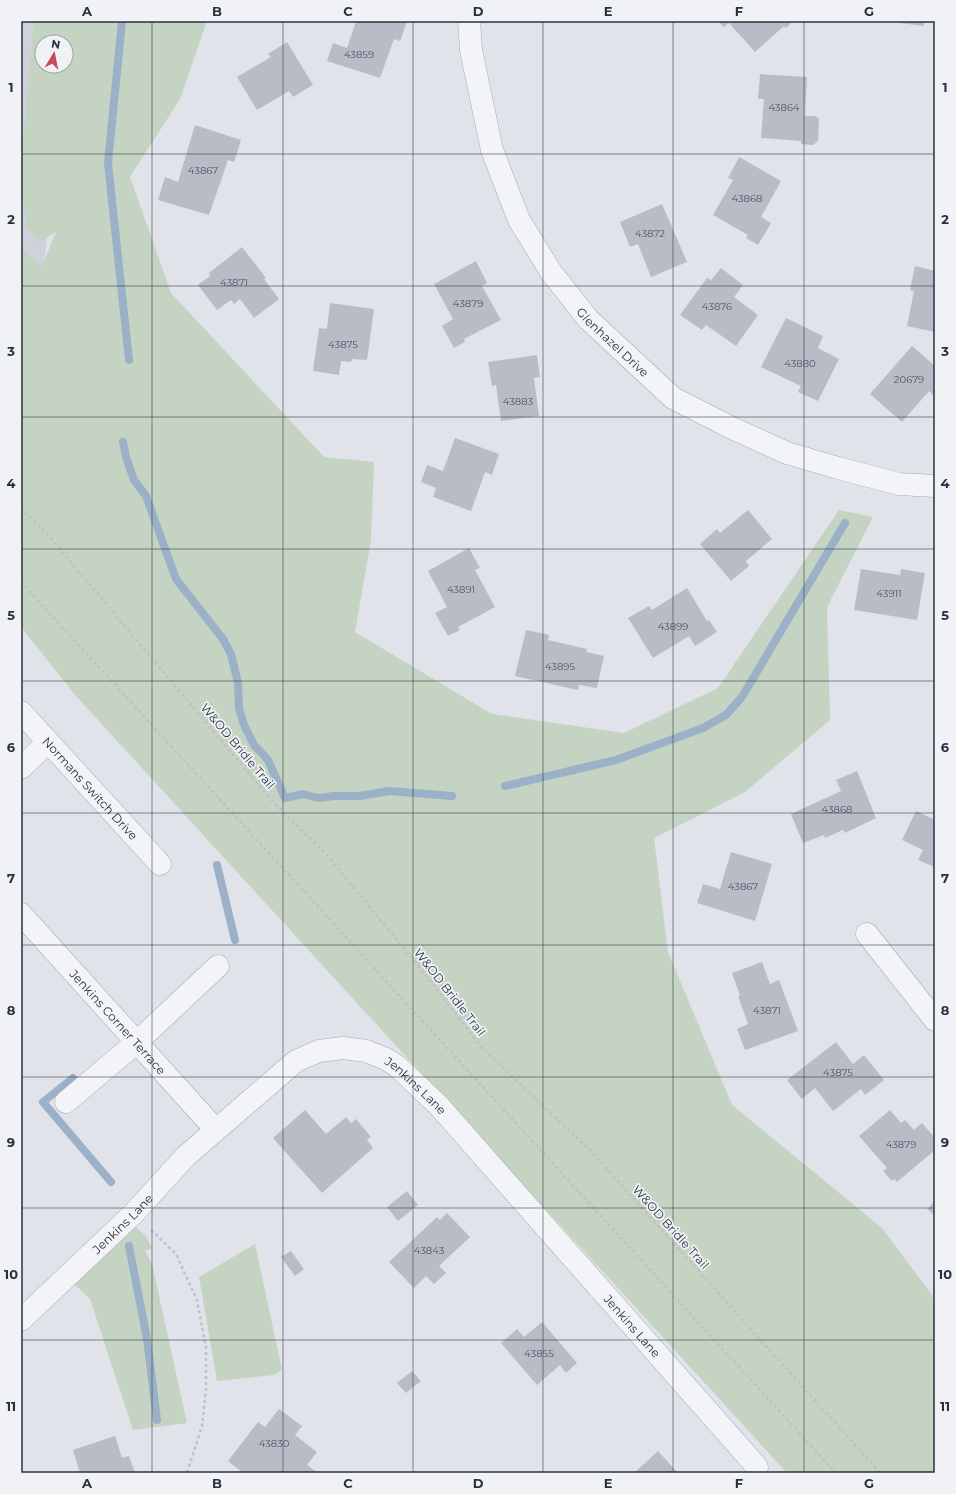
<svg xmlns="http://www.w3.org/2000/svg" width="956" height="1494" font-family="Montserrat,sans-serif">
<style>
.built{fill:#ced2db;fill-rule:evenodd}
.green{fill:#c5d3c2;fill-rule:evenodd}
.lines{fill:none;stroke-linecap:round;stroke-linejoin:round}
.stream{stroke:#9cb0c8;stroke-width:8}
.building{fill:#b8bcc6}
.minor-casing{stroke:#a5aab3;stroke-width:23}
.path{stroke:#bec1c7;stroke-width:2.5;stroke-dasharray:3 3;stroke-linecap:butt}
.minor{stroke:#f3f4f7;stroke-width:22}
.grid{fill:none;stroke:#293140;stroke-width:1;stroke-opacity:0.55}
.labels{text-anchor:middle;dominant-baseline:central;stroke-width:3.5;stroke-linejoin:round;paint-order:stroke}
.number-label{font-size:10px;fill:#4d5462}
.street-label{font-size:12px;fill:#293140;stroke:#f0f2f6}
.neatline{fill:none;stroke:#293140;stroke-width:1.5}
.grid-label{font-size:13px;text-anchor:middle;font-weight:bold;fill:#293140}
</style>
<rect width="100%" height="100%" fill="#e0e3e9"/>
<path class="built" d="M21,21h51l-36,313 -15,-15zM42,42h24v24h-24z"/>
<path class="green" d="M34,21h173l-27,78 -50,78 41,116 153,164 50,5 -3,78 -16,92 137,82 132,19 94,-45 121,-178 34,7 -46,90 3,113 -85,72 -91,46 14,114 64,153 150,123 53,71v174h-148l-711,-777 -55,-69v-378l21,17 14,-34 -17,10 -13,-16 -4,-41 1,-43zM42,42h24v24h-24z
M132,1224l13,11 7,13 -7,3 7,13 35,159 -54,7 -43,-131 -17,-16z
M255,1244l27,126 -8,5 -57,6 -18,-104z"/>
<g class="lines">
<path class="stream" d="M122,21l-14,142 21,197
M123,442l3,15 8,23 12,16 30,83 47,60 8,15 7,29 1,25 5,17 10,20 14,15 17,38 18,-4 15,4 16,-2h26l29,-5 63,5
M505,786l111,-26 87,-32 23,-13 16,-18 103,-174
M217,865l18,75
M73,1078l-30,24 68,80
M129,1246l18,93 10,81"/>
</g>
<path class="building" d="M356,21h51l-7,20 -6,-2 -14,39 -53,-17 6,-18 14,5z
M718,21h75l-7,7 -2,-2 -29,26 -26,-29 -5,4z
M900,21h24v5l-24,-3z
M287,42l26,43 -20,12 -4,-6 -32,19 -20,-33 34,-20 -3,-3z
M760,74l47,3 -2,39h10l4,3 -1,22 -5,4 -12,-1v-3l-40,-3 3,-39h-6z
M195,125l46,15 -7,22 -6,-2 -19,55 -51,-15 7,-23 13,5z
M739,157l42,24 -20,36 10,6 -13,22 -12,-7 2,-3 -35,-20 20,-35 -5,-2z
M662,204l25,58 -36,15 -13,-33 -8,3 -10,-25z
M242,247l24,31 -2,1 15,20 -25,19 -14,-19 -6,5 -3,-4 -14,10 -19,-25 12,-9 -1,-3z
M476,261l11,22 -5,3 19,34 -37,19 1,3 -11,6 -12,-22 11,-7 -19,-35z
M915,266l20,5v61l-28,-6 7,-35 -4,-1z
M721,268l22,17 -9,12 24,18 -22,31 -30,-21 -4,5 -22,-15 27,-37 4,2z
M330,303l44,6 -7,51 -15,-1 -1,3 -10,-1 -2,14 -26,-4 6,-43 8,1z
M786,318l37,18 -5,12 21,11 -21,42 -20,-9 3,-6 -40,-19z
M912,346l23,20v28l-1,2 -5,-5 -27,31 -32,-28z
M537,355l3,22 -6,1 5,38 -38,5 -5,-36 -4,1 -4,-24z
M455,438l44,16 -7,21 -7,-3 -14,39 -38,-14 3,-9 -15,-6 6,-17 16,6z
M748,510l24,29 -26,22 3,5 -18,15 -31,-37 17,-15 3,4z
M469,548l11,20 -5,2 20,37 -37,20 2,3 -12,6 -13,-23 12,-6 -19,-36z
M861,569l39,6 1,-6 24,4 -8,47 -63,-10z
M687,588l20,33 2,-1 8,12 -22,14 -6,-10 -36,22 -25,-40 21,-12 3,4z
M526,630l23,5 -1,5 39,9 -1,3 18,4 -7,32 -18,-3 -1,5 -63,-14z
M857,771l19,47 -31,15 -2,-3 -18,8 -1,-3 -21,8 -12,-29 50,-23 -5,-11z
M916,811l19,9v47l-17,-7 5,-10 -21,-10z
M731,852l41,12 -17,57 -58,-18 6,-19 17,5z
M762,962l8,22 9,-4 19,51 -53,19 -8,-21 11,-5 -10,-28 2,-1 -8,-22z
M836,1042l17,22 11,-9 20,25 -19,15 -4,-6 -28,22 -18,-23 -13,11 -15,-19z
M305,1110l21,24 20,-17 5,6 5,-4 15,18 -4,3 6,8 -51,45 -49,-55z
M890,1110l11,13 4,-3 9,10 8,-7 13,15v12l-38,32 -3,-3 -2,2 -9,-10 4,-3 -28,-32z
M407,1191l11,14 -20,16 -11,-14z
M935,1201v15l-8,-7z
M447,1213l23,24 -31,29 7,7 -12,11 -8,-8 -12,12 -25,-26 48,-45 3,3z
M291,1251l13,18 -9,7 -14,-19z
M542,1322l35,41 -11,10 -6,-8 -23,20 -36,-42 16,-14 7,8z
M412,1371l9,10 -15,12 -9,-10z
M279,1409l23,17 -7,9 22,17 -10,13 11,8h-75l-15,-12 30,-39 7,5z
M115,1436l7,22 7,-2 6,17h-55l-7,-23z
M658,1451l20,22h-44z"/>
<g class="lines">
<g class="minor-casing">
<g id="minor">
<path id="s1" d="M469,21l2,29 21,100 27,70 32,52 37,47 85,79 59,30 55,25 51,15 61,16 36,2"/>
<path id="s2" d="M21,712l139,152"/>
<path d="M21,768l27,-26"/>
<path id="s3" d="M21,914l194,215"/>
<path d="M867,934l68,86"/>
<path d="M66,1102l71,-60 81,-76"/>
<path id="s4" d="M21,1320l112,-106 53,-58 110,-95 23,-10 24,-3 23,3 20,8 11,7 42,40 318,361"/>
</g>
</g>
<path class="path" d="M21,508l27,27 225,267 54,53 94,114 61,79 110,104 288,321
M21,582l815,891
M151,1230l25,24 21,46 9,48v41l-4,37 -15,47"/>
<use href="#minor" class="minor"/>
</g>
<path class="grid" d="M152,21v1452M283,21v1452M413,21v1452M543,21v1452M673,21v1452M804,21v1452M21,154h914M21,286h914M21,417h914M21,549h914M21,681h914M21,813h914M21,945h914M21,1077h914M21,1208h914M21,1340h914"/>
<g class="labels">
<g class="number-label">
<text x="359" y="54">43859</text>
<text x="784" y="107">43864</text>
<text x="203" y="170">43867</text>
<text x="747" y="198">43868</text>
<text x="650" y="233">43872</text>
<text x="234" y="282">43871</text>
<text x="468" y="303">43879</text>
<text x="717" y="306">43876</text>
<text x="343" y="344">43875</text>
<text x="800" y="363">43880</text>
<text x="909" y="379">20679</text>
<text x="518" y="401">43883</text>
<text x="461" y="589">43891</text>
<text x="889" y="593">43911</text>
<text x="673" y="626">43899</text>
<text x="560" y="666">43895</text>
<text x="837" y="809">43868</text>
<text x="743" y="886">43867</text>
<text x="767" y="1010">43871</text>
<text x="838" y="1072">43875</text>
<text x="901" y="1144">43879</text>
<text x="429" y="1250">43843</text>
<text x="539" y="1353">43855</text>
<text x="274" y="1443">43830</text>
</g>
<g class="street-label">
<text stroke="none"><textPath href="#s1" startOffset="361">Glenhazel Drive</textPath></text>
<text transform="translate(238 746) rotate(50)">W&amp;OD Bridle Trail</text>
<text stroke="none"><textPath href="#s2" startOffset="103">Normans Switch Drive</textPath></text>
<text transform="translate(450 992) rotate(52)">W&amp;OD Bridle Trail</text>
<text stroke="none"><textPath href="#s3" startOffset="145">Jenkins Corner Terrace</textPath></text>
<text stroke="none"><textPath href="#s4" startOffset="512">Jenkins Lane</textPath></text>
<text stroke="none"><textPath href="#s4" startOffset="140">Jenkins Lane</textPath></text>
<text transform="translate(671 1227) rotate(48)">W&amp;OD Bridle Trail</text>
<text stroke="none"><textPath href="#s4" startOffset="836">Jenkins Lane</textPath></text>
</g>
</g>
<rect width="956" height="1494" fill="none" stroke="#f0f2f6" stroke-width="44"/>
<g transform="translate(54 54) rotate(10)"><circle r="19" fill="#f0f2f6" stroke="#a0a5ad"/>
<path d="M0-3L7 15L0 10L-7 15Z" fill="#cc4757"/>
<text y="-6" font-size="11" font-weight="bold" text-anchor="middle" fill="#293140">N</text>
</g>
<rect x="22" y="22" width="912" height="1450" class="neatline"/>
<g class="grid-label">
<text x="87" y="16">A</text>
<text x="217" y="16">B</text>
<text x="348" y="16">C</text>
<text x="478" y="16">D</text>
<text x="608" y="16">E</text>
<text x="739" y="16">F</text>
<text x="869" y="16">G</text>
<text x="11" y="92">1</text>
<text x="945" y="92">1</text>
<text x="11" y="224">2</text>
<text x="945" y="224">2</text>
<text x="11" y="356">3</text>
<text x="945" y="356">3</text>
<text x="11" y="488">4</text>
<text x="945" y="488">4</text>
<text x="11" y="620">5</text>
<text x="945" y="620">5</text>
<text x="11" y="752">6</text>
<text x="945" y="752">6</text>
<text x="11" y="883">7</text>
<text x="945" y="883">7</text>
<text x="11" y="1015">8</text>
<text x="945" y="1015">8</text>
<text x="11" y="1147">9</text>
<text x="945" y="1147">9</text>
<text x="11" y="1279">10</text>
<text x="945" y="1279">10</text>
<text x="11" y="1411">11</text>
<text x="945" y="1411">11</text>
<text x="87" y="1488">A</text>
<text x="217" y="1488">B</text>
<text x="348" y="1488">C</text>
<text x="478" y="1488">D</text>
<text x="608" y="1488">E</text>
<text x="739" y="1488">F</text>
<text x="869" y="1488">G</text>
</g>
</svg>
